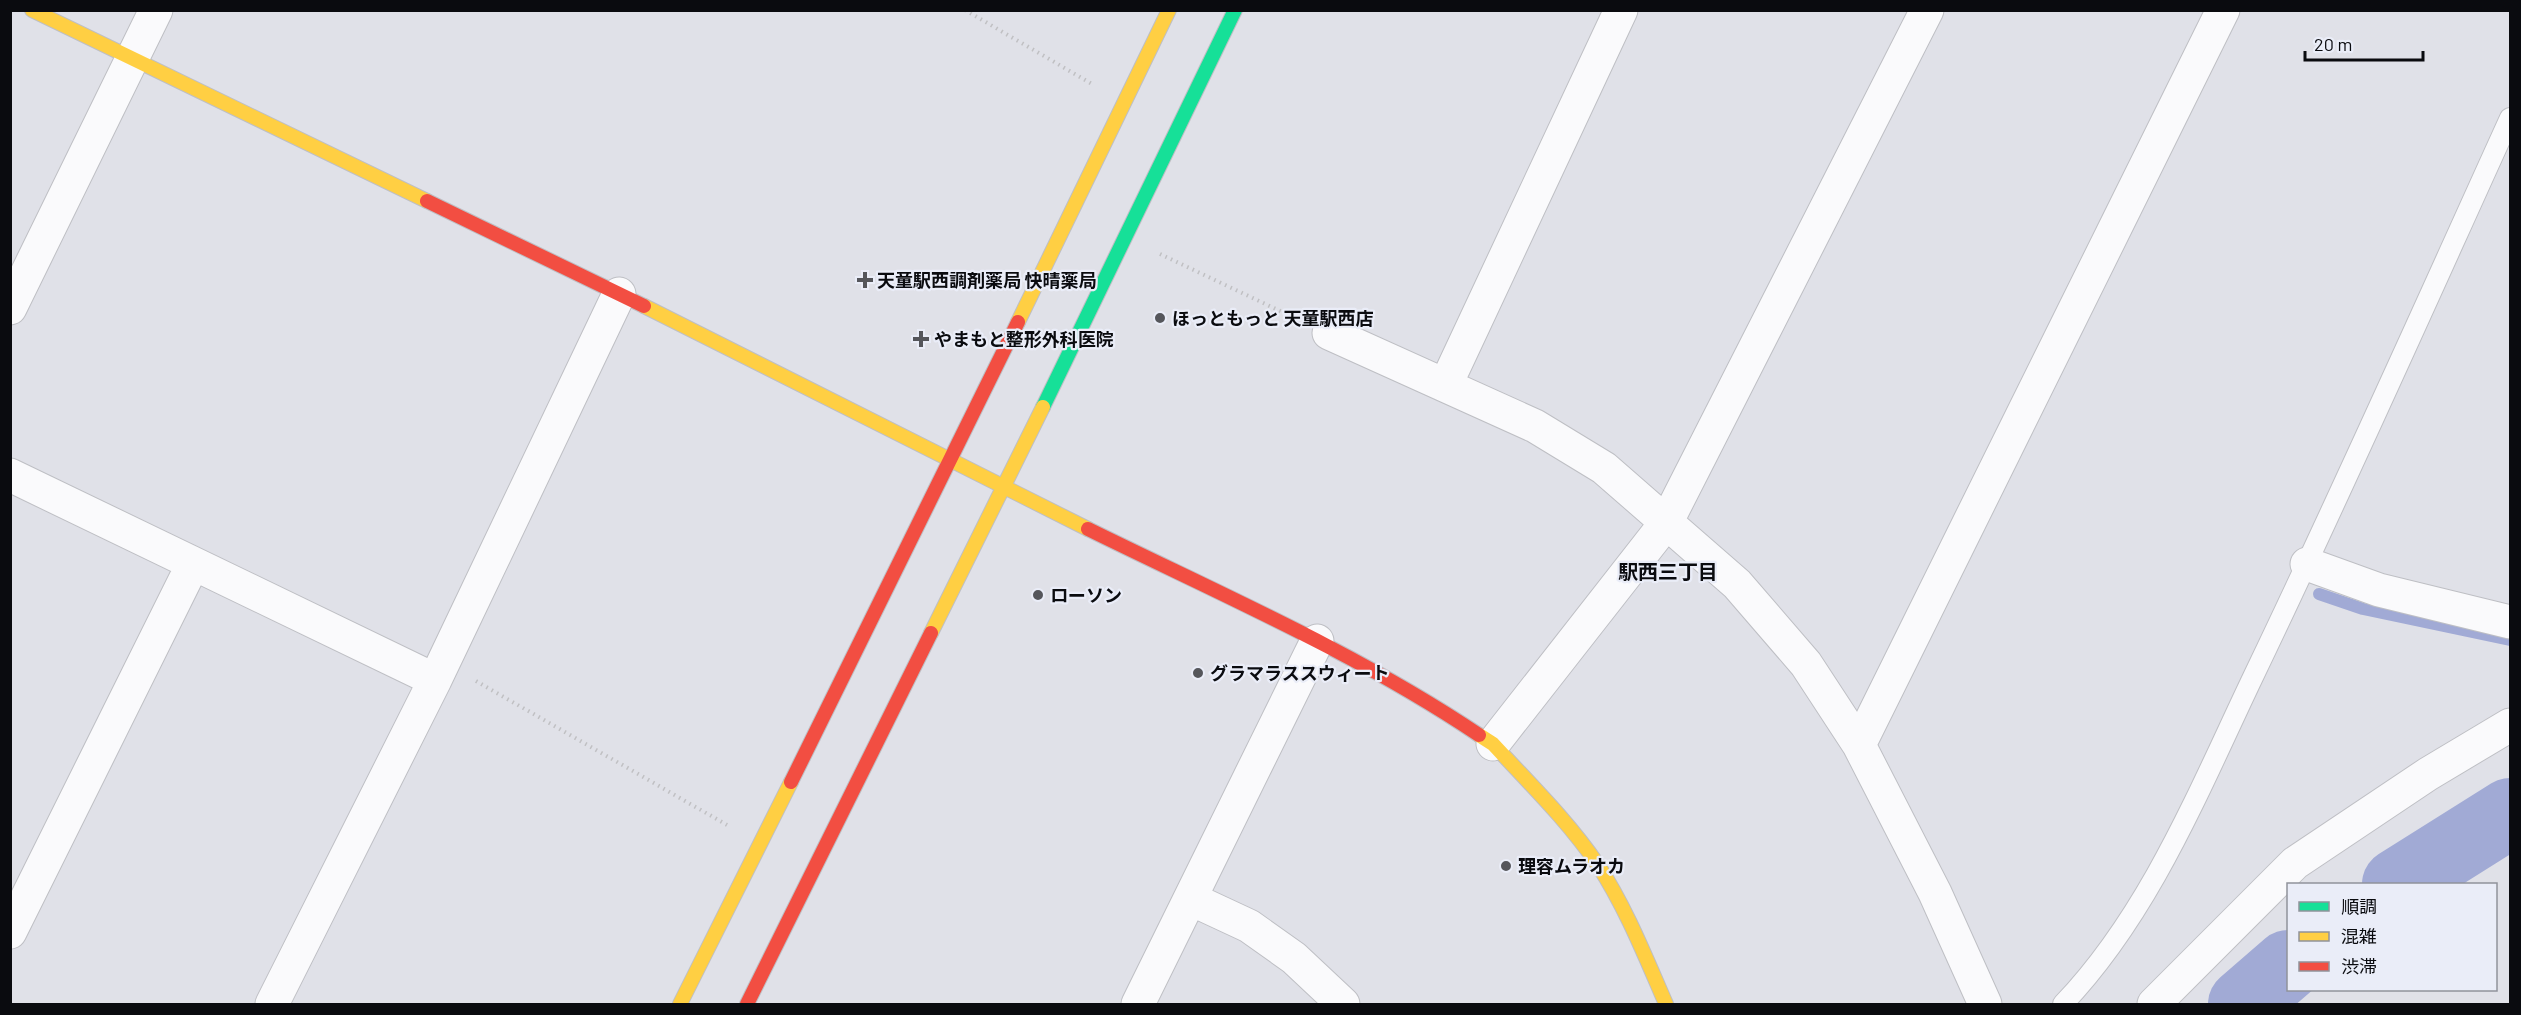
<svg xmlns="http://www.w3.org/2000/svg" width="2521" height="1015" font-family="Barlow,'Noto Sans JP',sans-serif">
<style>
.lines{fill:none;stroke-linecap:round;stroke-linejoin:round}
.stream{stroke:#a1aad5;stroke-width:12}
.river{stroke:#a1aad5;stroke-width:70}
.lane-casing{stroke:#bebfc4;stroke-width:22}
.street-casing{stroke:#bebfc4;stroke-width:35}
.fast-casing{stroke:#bebfc4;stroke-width:16}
.slow-casing{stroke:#bebfc4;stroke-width:16}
.jam-casing{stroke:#bebfc4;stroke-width:16}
.path{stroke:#c0c0c3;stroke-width:4;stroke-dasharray:1.5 4.5;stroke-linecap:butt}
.lane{stroke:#fafafc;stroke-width:20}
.street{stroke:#fafafc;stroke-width:33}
.fast{stroke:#16e098;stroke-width:14}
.slow{stroke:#ffcf43;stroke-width:14}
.jam{stroke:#f24e42;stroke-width:14}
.poi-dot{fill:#55565b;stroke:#eaedf8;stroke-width:2}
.labels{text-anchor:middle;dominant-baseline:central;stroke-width:4.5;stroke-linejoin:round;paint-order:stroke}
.poi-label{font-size:18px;font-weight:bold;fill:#0a0b0f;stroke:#eaedf8;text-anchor:start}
.neighbourhood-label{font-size:20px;font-weight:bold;fill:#0a0b0f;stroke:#eaedf8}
</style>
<rect width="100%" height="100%" fill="#e0e1e8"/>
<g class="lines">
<path class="stream" d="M2319,594l44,15 147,31"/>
<path class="river" d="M2397,884l113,-71
M2243,1004l45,-39"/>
<g class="lane-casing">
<path id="lane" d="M2063,1004c87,-91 136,-214 190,-327 89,-185 172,-372 257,-559"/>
</g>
<g class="street-casing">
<path id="street" d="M10,308l146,-298
M1329,333l206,93 69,42 133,116 69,80 53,81 76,148 50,111
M1446,384l175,-374
M10,475l425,205 184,-386
M2307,564l72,26 131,32
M1493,744l173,-221 261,-513
M1859,745l364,-735
M1191,899l58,27 45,32 49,46
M10,932l183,-368
M272,1004l163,-324
M1138,1004l179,-363
M2154,1004l141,-141 133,-89 82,-49"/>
</g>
<g class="fast-casing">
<path id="fast" d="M1043,407l192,-397"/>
</g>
<g class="slow-casing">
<path id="slow" d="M32,10l395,191
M644,306l444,223
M1018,322l151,-312
M931,633l112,-226
M1479,735l14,9c36,39 75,77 105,121 28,43 47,91 68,139
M680,1004l111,-222"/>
</g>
<g class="jam-casing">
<path id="jam" d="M427,201l217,105
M1088,529c132,65 269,124 391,206
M791,782l227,-460
M747,1004l184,-371"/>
</g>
<path class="path" d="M965,10l127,74
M1160,254l137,65
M476,681l251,144"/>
<use href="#lane" class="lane"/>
<use href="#street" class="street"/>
<use href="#fast" class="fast"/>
<use href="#slow" class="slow"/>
<use href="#jam" class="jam"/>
</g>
<g class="poi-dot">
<path d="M862 271h6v6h6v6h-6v6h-6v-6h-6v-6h6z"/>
<circle cx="1160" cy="318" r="6"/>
<path d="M918 330h6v6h6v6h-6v6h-6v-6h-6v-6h6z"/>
<circle cx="1038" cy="595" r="6"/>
<circle cx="1198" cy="673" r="6"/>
<circle cx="1506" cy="866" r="6"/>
</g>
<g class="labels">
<g class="poi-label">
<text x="877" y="280">天童駅西調剤薬局 快晴薬局</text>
<text x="1172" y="318">ほっともっと 天童駅西店</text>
<text x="934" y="339">やまもと整形外科医院</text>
<text x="1050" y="595">ローソン</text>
<text x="1210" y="673">グラマラススウィート</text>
<text x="1518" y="866">理容ムラオカ</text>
</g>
<g class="neighbourhood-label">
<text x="1668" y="571">駅西三丁目</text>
</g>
</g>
<rect width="2521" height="1015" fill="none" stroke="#0a0b0f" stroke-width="24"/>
<rect x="2287" y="883" width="210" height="108" fill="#eaedf8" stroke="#90939b" stroke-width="1.5"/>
<rect x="2299" y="902" width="30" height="9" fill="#16e098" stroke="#90939b" stroke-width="1.5"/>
<text x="2341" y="913" font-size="18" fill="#0a0b0f">順調</text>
<rect x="2299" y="932" width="30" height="9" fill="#ffcf43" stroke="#90939b" stroke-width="1.5"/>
<text x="2341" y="943" font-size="18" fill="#0a0b0f">混雑</text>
<rect x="2299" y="962" width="30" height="9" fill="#f24e42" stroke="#90939b" stroke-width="1.5"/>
<text x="2341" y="973" font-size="18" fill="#0a0b0f">渋滞</text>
<path d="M2305 51v9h118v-9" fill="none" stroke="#0a0b0f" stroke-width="3"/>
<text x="2314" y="51" font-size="18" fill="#0a0b0f" stroke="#eaedf8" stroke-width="4.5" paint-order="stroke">20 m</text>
</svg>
